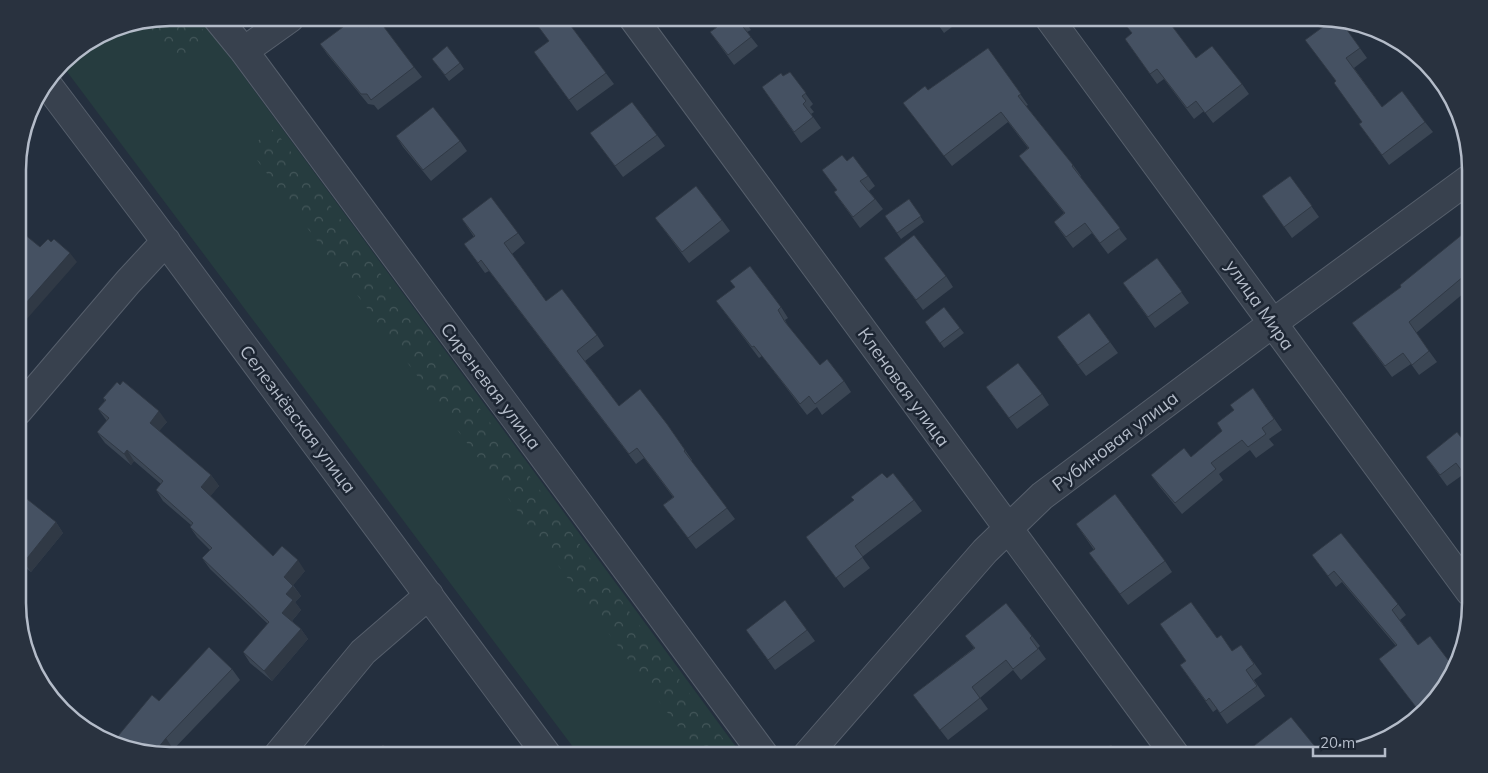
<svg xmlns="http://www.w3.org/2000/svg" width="1488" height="773" font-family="Mulish,sans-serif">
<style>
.grass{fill:#263c3f}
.forest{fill:url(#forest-crowns)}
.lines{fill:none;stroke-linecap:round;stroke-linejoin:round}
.minor-casing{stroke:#565f6c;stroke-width:30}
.minor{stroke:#38414e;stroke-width:28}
.wall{fill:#3b4654}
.shaded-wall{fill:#303945}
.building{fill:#455162;stroke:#303945}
.labels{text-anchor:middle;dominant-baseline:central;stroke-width:5;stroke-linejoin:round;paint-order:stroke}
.street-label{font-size:18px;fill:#b4bcc9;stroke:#1d2633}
.rim{fill:none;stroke:#b4bcc9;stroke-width:2.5}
</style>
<defs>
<pattern id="forest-crowns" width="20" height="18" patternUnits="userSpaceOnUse" patternTransform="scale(1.25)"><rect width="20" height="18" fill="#263c3f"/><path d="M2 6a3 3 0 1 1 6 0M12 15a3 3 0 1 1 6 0" fill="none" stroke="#435659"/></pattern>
</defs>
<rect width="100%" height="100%" fill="#242f3e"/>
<path class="grass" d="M170,18h31l541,737h-163l-517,-690 7,-9 43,-27z"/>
<path class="forest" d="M170,18h24l15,20 -32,26 -31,-42z
M274,129l461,626h-36l-451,-607z"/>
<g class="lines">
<g class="minor-casing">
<path id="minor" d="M217,18l27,33 520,704
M633,18l542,737
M1049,18l421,574
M244,51l46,-33
M47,84l102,135 398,536
M18,411l110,-129 38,-41
M278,755l85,-103 66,-57
M807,755l178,-204 57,-55 231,-173 196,-144"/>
</g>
<use href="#minor" class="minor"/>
</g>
<path class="wall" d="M508,18h20l-13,9z
M565,18l49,66 -37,27 -43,-59 15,-11z
M709,18h41l2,2 -5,4 4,6 -4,2 11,14 -24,19 -24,-33 7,-5z
M918,18h46l-20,15 -10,-14 -9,7z
M1120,18h46l30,40 46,26 7,10 -36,29 -9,-12 -10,8 -30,-40 -7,5 -32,-45 7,-6z
M1342,23l25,35 -13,10 28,39 43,15 8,10 -44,33 -30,-41 3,-2 -26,-40z
M368,27l46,40 8,10 -44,33 -4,-5 -6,-1 -41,-50 -7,-10z
M988,48l40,57 -2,1 47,59 8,11 -1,1 47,62 -19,15 -16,-21 -19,15 -12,-16 -7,-10 10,-9 -37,-47 -8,-10 9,-8 -20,-26 -56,44 -49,-63 25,-13z
M432,59l28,4 4,6 -15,12z
M790,72l23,32 -3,3 4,5 -3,2 10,14 -20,15 -39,-56 21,-11z
M590,133l67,2 8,11 -42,31z
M396,136l64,5 7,10 -36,30 -28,-34z
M847,161l21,15 7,10 -6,5 14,18 -23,19 -26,-36 3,-2 -15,-20z
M1290,176l29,41 -27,21 -30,-42z
M909,199l15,23 -23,17 -16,-23z
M655,218l67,2 8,11 -41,32z
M462,219l56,14 7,10 -13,11 34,47 51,34 7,11 -19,15 34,45 48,18 25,36 -1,1 44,58 -39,30 -33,-44 10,-8 -29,-39 -8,6 -147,-193 -4,2 -21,-29 10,-7z
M1469,229l1,59 -54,45 21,29 -18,13 -8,-11 -19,13 -40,-54 49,-36z
M884,258l62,18 7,11 -30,23z
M1157,258l32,45 -34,25 -32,-45z
M716,301l65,6 7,11 -3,2 3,6 32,39 24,16 7,11 -29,23 -5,-8 -10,8 -45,-59 -3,2z
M1089,313l29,40 -32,23 -22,-29z
M925,322l35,6 4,5 -20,15z
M986,387l56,7 7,11 -32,24z
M1253,388l29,42 -13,9 5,6 -18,13 -6,-8 -31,24 4,6 -41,34 -23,-28 -8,-11 40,-18 31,-26 12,-20z
M103,398l64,24 -8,9 52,44 8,11 -9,10 63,60 32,15 -12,14 8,11 -6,6 6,8 -9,11 9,8 7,10 -36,42 -22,-18 -7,-11 25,-28 -58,-55 -8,-11 8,-8 -13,-13 -7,-10 1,-2 -28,-24 -7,-11 5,-6 -27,-23 -3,4 -26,-22 -8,-11 10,-11 -9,-12 7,-8z
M1457,432l7,42 -17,12 -21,-29z
M887,478l27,22 8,11 -60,46 8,11 -26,20 -38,-51z
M19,499l37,23 7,11 -32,39 -4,-3 -8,11z
M1076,524l89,37 7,11 -44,33 -39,-52 5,-3z
M1312,555l86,49 8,11 -6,5 18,25 37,26 -36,40 -40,-52 17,-13 -54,-64 -6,5z
M746,630h61l8,11 -40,29z
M965,636h67l8,10 -2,2 8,11 -25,21 -8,-10 -33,28 8,11 -40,31 -35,-45 61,-47z
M1217,638l15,13 9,-6 21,29 -8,6 11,16 -38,28 -10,-15 -4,3 -33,-47z
M232,669l8,11 -72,75 -9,-54z"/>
<path class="shaded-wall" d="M19,217l6,10 -6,7 -1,-2z
M70,253l7,9 -59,67v-17z
M159,411l8,11 -10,11 -7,-10z
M127,450l7,11 -3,4 -7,-11z
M211,475l8,11 -10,12 -8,-11z
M56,522l7,11 -32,39 -7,-10z
M20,559l7,10 -8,11v-20z
M298,560l7,11 -14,17 -7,-11z
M293,586l8,10 -6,6 6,8 -11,13 -8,-10 4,-19z
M301,629l7,10 -36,42 -8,-10z
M166,738l7,11 -5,6 -13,-3z"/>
<path class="building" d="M355,18h6l7,9 10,-8 36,48 -43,33 -4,-6h-6l-41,-50z
M532,18h33l41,55 -37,27 -35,-48 15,-11z
M710,18h32l2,2 -4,3 11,14 -23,18 -18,-23 7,-5z
M933,18h10l-6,4z
M1120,18h46l30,40 16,-12 30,38 -37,29 -9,-12 -9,7 -30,-39 -7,5 -25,-35 7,-6z
M1331,21l11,2 18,25 -14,10 36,49 20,-16 23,31 -43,33 -23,-31 3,-2 -28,-39 2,-2 -31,-41z
M447,46l13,17 -15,12 -13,-16z
M988,48l33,46 -3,2 55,69 -1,1 48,62 -20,15 -15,-20 -19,14 -12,-15 11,-9 -46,-57 10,-8 -28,-36 -57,44 -41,-53 22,-17 3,4z
M790,72l16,21 -4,3 4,5 -3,3 10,13 -19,15 -32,-45 19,-14 2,3z
M632,102l25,33 -42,31 -25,-33z
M433,107l27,34 -37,29 -27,-34z
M842,155l5,6 6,-5 15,20 -8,5 15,18 -22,18 -19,-25 3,-2 -15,-20z
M1290,176l22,30 -28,21 -22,-31z
M696,186l26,34 -40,32 -27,-34z
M491,197l27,36 -14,10 42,58 16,-12 35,46 -20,16 42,55 21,-17 27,35 18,26 -1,1 43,57 -39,30 -25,-33 11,-8 -37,-49 -8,6 -148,-194 -3,3 -14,-19 11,-8 -13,-17z
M909,199l12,17 -24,17 -12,-17z
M18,229l22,18 8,-8 3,3 3,-3 16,14 -52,59z
M1469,229l1,42 -61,51 20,29 -17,14 -9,-12 -18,13 -33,-43 49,-36 -1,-2z
M914,235l32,41 -30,24 -32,-42z
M1157,258l25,34 -34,25 -25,-34z
M750,266l31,41 -3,3 7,12 35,43 7,-6 17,22 -29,23 -6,-8 -9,8 -46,-58 -2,1 -36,-46 19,-14 -5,-6z
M944,307l16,21 -20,15 -15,-21z
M1089,313l21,29 -32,23 -21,-28z
M1018,363l24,31 -33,24 -23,-31z
M123,381l36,30 -9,12 61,52 -10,12 72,69 9,-10 16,14 -14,17 9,9 -7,8 7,6 -11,13 19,16 -37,42 -21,-19 26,-30 -67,-64 10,-10 -22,-21 3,-4 -37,-33 7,-9 -36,-31 -3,4 -27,-22 12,-14 -11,-9 8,-9 -3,-2 14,-16 3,3z
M1253,388l21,31 -12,9 4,6 -18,13 -6,-7 -31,23 5,6 -41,34 -24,-28 33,-27 7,9 31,-26 -5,-8 17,-13 -4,-5z
M1457,432l13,17v33l-14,-19 -16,12 -14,-18z
M882,473l5,5 6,-5 21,27 -59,46 8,11 -27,21 -30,-41 48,-37 -3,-3z
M1115,494l50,67 -45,33 -31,-41 6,-4 -19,-25z
M22,495l34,27 -32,40 -4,-3 -1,1v-61z
M1341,533l57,71 -6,6 26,35 12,-9 25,33v2l-36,40 -40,-52 18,-14 -63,-74 -6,5 -16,-21z
M785,600l22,30 -39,30 -22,-30z
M1191,602l26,36 4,-3 11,16 9,-6 13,19 -8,6 11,16 -37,27 -11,-15 -3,3 -26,-36 6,-4 -26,-37z
M1006,603l26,33 -2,2 8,11 -25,20 -7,-9 -34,27 8,11 -40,32 -27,-35 62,-47 -10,-12z
M209,647l23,22 -66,69 -11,14 -42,-10 39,-47 7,6z
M1291,717l31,38h-73l-3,-3z
M383,745l12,10h-21z
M1111,745l8,10h-22z
M880,749l5,6h-12z"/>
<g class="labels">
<g class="street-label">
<text transform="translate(1260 305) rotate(55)">улица Мира</text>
<text transform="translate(491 386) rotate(53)">Сиреневая улица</text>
<text transform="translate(904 387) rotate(54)">Кленовая улица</text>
<text transform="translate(298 419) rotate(53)">Селезнёвская улица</text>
<text transform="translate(1115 441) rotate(-37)">Рубиновая улица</text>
</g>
</g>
<path d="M0 0H1488V773H0ZM170 26H1318A144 144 0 0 1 1462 170V603A144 144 0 0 1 1318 747H170A144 144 0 0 1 26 603V170A144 144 0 0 1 170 26Z" fill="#29323f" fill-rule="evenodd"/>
<path class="rim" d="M170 26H1318A144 144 0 0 1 1462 170V603A144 144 0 0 1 1318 747H170A144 144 0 0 1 26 603V170A144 144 0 0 1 170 26Z"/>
<path d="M1313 748v8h72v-8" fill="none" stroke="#b4bcc9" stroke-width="2.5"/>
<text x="1320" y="748" font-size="15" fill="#b4bcc9" stroke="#1d2633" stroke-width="4" paint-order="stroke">20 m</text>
</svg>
